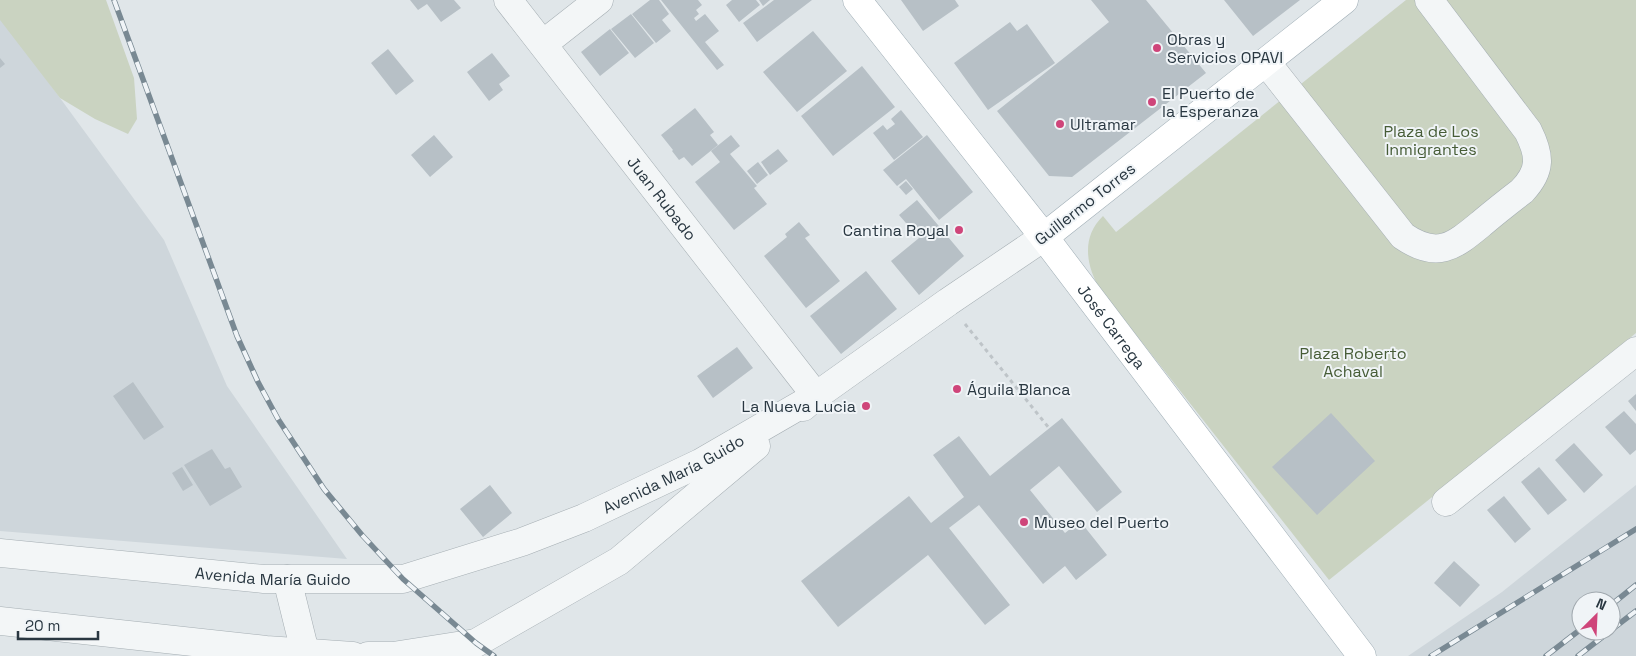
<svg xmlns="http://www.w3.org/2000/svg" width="1636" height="656" font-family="'Space Grotesk',sans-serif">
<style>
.built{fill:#ced6db;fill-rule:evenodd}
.green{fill:#cad3c1}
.building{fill:#b7c0c6}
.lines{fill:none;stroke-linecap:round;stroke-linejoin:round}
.minor-casing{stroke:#a5aeb3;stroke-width:29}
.major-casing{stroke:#9fadb5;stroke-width:29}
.path{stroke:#bec4c8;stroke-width:3;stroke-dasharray:4 4;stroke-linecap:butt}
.minor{stroke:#f3f6f7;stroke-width:28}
.major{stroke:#fff;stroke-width:28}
.rail-casing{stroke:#798993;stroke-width:5.5}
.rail{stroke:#f0f4f7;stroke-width:4;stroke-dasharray:11;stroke-linecap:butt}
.poi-dot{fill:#cf457a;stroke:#f0f4f7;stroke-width:2}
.labels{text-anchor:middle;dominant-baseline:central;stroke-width:4;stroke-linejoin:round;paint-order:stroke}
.poi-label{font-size:16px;fill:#293741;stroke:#f0f4f7;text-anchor:start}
.park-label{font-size:16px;fill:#465c36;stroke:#f0f4f7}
.street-label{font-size:16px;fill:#293741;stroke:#f0f4f7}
</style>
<rect width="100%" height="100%" fill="#e0e6e9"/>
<path class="built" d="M0,16l164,224 63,146 120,173 -347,-28z
M1636,485v171h-228l94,-64zM1581,601h30v30h-30z"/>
<path class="green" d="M0,0h106l28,78 3,41 -9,15 -33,-15 -35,-21 -60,-78z
M1406,0h230v333l-307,247 -229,-291c-14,-23 -19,-52 3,-73l13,16z"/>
<path class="building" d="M410,0h44l7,8 -20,14 -14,-18 -9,6z
M650,0h9l10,14 -7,6 9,11 -15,12 -24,-29z
M661,0h37l4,5 -6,5 3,4 -5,4 2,3 9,-7 14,17 -14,11 19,23 -7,5z
M732,0h24l4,5 -21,17 -13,-17z
M759,0h11l-7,6z
M774,0h38l-55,42 -14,-19z
M901,0h54l4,6 -36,25z
M1091,0h55l60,73 -134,104 -23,-1 -52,-65 112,-89z
M1224,0h76l-47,36z
M631,14l23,29 -19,15 -24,-29z
M1010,22l7,9 10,-7 28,39 -67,47 -34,-47z
M610,29l19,24 -29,23 -19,-24z
M813,31l34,40 -50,41 -34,-40z
M388,49l26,32 -18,14 -25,-32z
M492,53l18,23 -11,8 4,6 -14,11 -22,-29z
M0,58l5,6 -5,4z
M862,66l33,41 -62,49 -32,-40z
M695,108l19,24 -4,3 8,10 -26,21 -8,-9 -5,3 -7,-9 1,-1 -12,-15z
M901,110l22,27 -29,23 -21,-27 10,-8 4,5 8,-6 -4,-5z
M434,135l19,22 -23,20 -19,-22z
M731,135l9,11 -10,8 27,32 -3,2 13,16 -33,26 -39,-48 25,-20 -9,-11z
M927,135l46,57 -34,28 -33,-41 -9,7 -14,-16z
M778,149l10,12 -18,14 -9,-13z
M758,162l10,13 -11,9 -10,-13z
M906,181l7,8 -7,6 -7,-8z
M917,200l47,56 -45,39 -28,-34 28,-23 -20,-23z
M799,222l11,13 -5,3 35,43 -34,27 -42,-52 23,-19 -2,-3z
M866,271l31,38 -56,45 -31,-38z
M737,347l16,21 -40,30 -16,-22z
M133,382l31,45 -20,13 -31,-44z
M1636,394v17l-8,-10z
M1624,411l12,13v26l-6,5 -25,-28z
M1331,413l44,48 -58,54 -45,-48z
M1062,418l60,74 -25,20 -38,-46 -29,24 35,43 15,-12 27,34 -31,25 -11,-14 -22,18 -64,-79 -30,23 61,77 -25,20 -57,-70 -90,72 -37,-46 108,-85 22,27 33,-26 -31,-42 26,-19 31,40z
M1574,443l29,32 -19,18 -29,-33z
M212,449l13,20 5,-2 12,20 -32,19 -26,-41z
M182,467l11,18 -10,6 -11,-18z
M1539,467l28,33 -19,15 -27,-33z
M490,485l22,28 -29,24 -23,-28z
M1504,496l27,33 -16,14 -28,-33z
M1454,561l26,24 -20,22 -26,-24z"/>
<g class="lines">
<g class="minor-casing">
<g id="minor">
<path id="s1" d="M508,0l308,396"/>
<path d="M543,44l56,-44"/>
<path d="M1266,62l137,174c35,24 51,10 79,-13 13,-11 27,-22 40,-32 20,-21 18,-36 6,-60l-99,-131"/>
<path d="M803,407l13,-11 132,-94 96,-65"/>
<path d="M1446,502l190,-151"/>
<path id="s2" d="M0,553l264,26h139l119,-37 62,-24 116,-55 116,-67"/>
<path d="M287,579l19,77"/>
<path d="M0,621l266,29 87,6"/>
<path d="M368,656h25l83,-13 143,-82 137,-115"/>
</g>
</g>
<g class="major-casing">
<g id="major">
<path id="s3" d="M857,0l187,237 318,419"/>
<path d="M1044,237l300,-237"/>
</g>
</g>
<path class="path" d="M965,324l84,104"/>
<use href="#minor" class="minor"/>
<use href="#major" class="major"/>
<g class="rail-casing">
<path id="rail" d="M114,0l123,336 21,46 20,37 46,70 38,46 41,44 73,64 18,13
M1611,605l25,-20
M1611,630l25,-19
M1431,656l205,-127
M1546,656l35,-27
M1578,656l32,-25"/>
</g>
<use href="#rail" class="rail"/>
</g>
<g class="poi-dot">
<circle cx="1157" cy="48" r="5"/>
<circle cx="1152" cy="102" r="5"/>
<circle cx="1060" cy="124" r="5"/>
<circle cx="959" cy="230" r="5"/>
<circle cx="957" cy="389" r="5"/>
<circle cx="866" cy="406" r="5"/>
<circle cx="1024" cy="522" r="5"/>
</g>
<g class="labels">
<g class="poi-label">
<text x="1167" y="39">Obras y<tspan x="1167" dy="18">Servicios OPAVI</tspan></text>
<text x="1162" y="93">El Puerto de<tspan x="1162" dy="18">la Esperanza</tspan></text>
<text x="1070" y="124">Ultramar</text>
<text x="949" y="230" text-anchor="end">Cantina Royal</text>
<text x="967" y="389">Águila Blanca</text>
<text x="856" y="406" text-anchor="end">La Nueva Lucia</text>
<text x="1034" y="522">Museo del Puerto</text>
</g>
<g class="park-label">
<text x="1431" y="131">Plaza de Los<tspan x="1431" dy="18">Inmigrantes</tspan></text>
<text x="1353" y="353">Plaza Roberto<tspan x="1353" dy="18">Achaval</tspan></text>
</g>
<g class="street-label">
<text stroke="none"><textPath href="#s1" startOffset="251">Juan Rubado</textPath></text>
<text transform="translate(1085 204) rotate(-38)">Guillermo Torres</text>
<text stroke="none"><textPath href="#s3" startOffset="414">José Carrega</textPath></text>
<text stroke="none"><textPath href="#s2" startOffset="695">Avenida María Guido</textPath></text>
<text stroke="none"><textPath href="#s2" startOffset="274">Avenida María Guido</textPath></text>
</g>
</g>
<g transform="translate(1596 616) rotate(24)"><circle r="24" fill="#f0f4f7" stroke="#a0a8ae"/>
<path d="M0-4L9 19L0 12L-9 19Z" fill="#cf457a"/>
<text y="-8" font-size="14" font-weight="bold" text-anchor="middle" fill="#293741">N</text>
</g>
<path d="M18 631v8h80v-8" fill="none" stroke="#293741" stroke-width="2.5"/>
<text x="25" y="631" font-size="15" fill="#293741" stroke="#f0f4f7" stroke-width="4" paint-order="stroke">20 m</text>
</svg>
